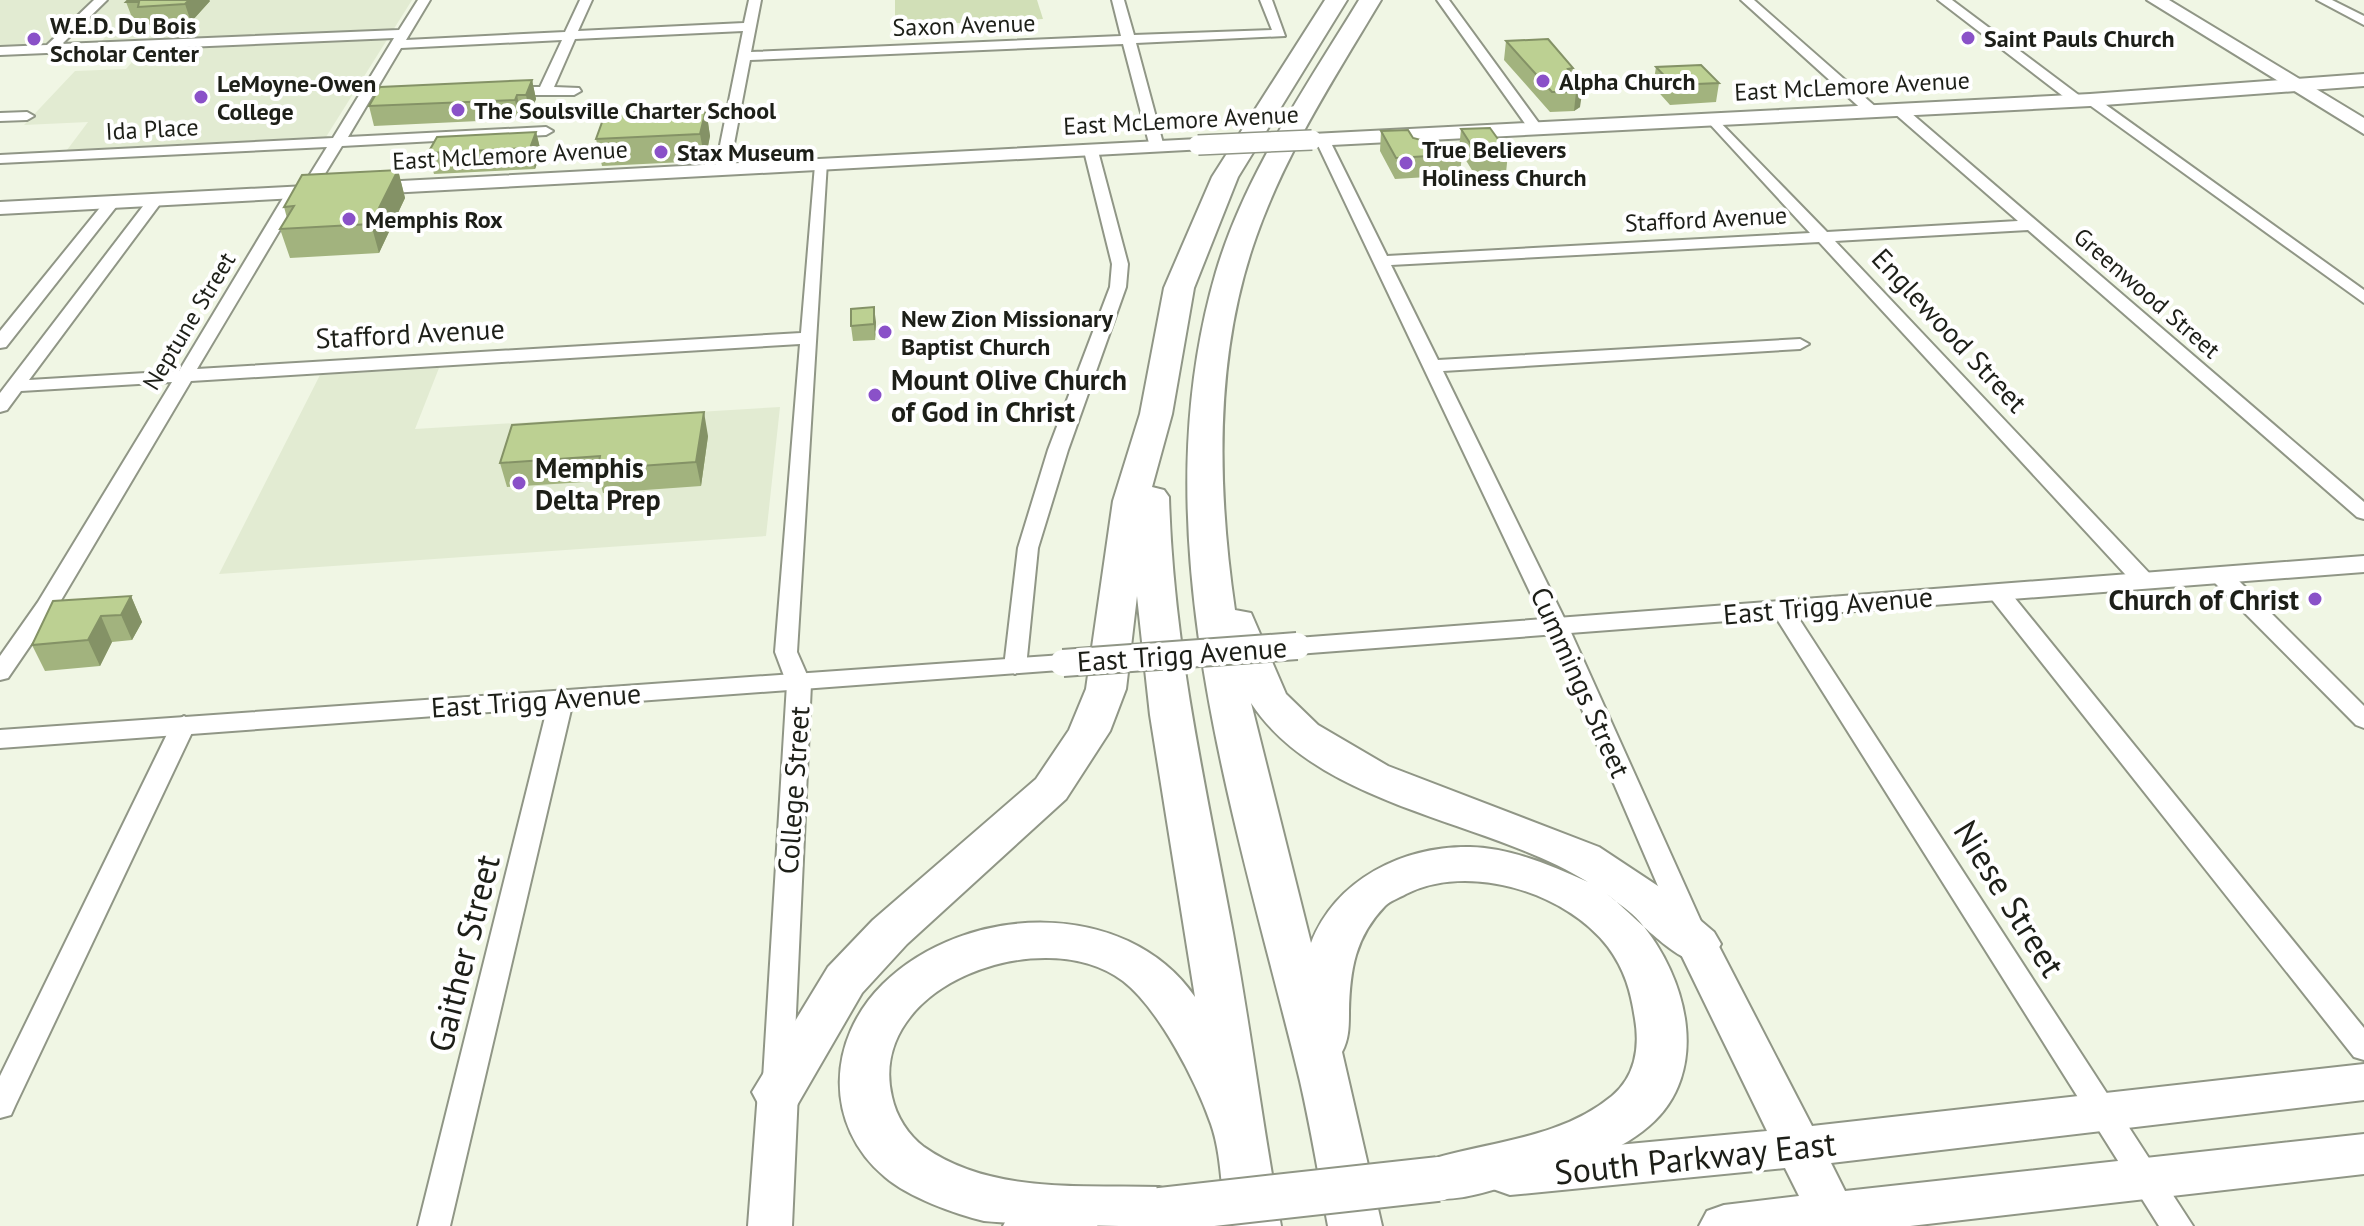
<svg xmlns="http://www.w3.org/2000/svg" width="2364" height="1226" font-family="'PT Sans',sans-serif">
<style>
.built{fill:#e2ebd2}
.green{fill:#d1dfb7}
.lines{fill:none;stroke-linecap:round;stroke-linejoin:round}
.minor-casing{stroke:#909686;stroke-width:4}
.tertiary-casing{stroke:#909686;stroke-width:4}
.secondary-casing{stroke:#909686;stroke-width:4}
.primary-casing{stroke:#909686;stroke-width:4}
.motorway-casing{stroke:#909686;stroke-width:4}
.minor{fill:#fff;fill-rule:evenodd}
.tertiary{fill:#fff;fill-rule:evenodd}
.secondary{fill:#fff;fill-rule:evenodd}
.primary{fill:#fff;fill-rule:evenodd}
.motorway{fill:#fff;fill-rule:evenodd}
.tertiary-bridge-casing{stroke:#909686;stroke-width:30;stroke-linecap:butt}
.secondary-bridge-casing{stroke:#909686;stroke-width:22;stroke-linecap:butt}
.primary-bridge-casing{stroke:#909686;stroke-width:48;stroke-linecap:butt}
.tertiary-bridge{stroke:#fff;stroke-width:26}
.secondary-bridge{stroke:#fff;stroke-width:19}
.primary-bridge{stroke:#fff;stroke-width:44}
.wall{fill:#a2b37e}
.shaded-wall{fill:#849266}
.building{fill:#bcd092;stroke:#849266;stroke-width:2}
.poi-dot{fill:#8a51c8;stroke:#fff;stroke-width:3}
.labels{text-anchor:middle;dominant-baseline:central;stroke-width:8;stroke-linejoin:round;paint-order:stroke}
.far-poi-label{font-size:24px;font-weight:bold;fill:#1d1f18;stroke:#fff;text-anchor:start}
.far-street-label{font-size:24px;fill:#1d1f18;stroke:#fff}
.street-label{font-size:28px;fill:#1d1f18;stroke:#fff}
.poi-label{font-size:28px;font-weight:bold;fill:#1d1f18;stroke:#fff;text-anchor:start}
.near-street-label{font-size:34px;fill:#1d1f18;stroke:#fff}
</style>
<rect width="100%" height="100%" fill="#f0f6e4"/>
<path class="built" d="M0,0h412l-86,137 -259,13 21,-28 -64,3 51,-54 51,-2 24,-28 -50,2 13,-14 -36,1 -15,15 -62,2z
M439,368l-24,61 365,-22 -14,129 -547,38 101,-199z"/>
<path class="green" d="M895,0h142l6,19 -148,7z"/>
<g class="lines">
<g class="minor-casing">
<path id="minor" d="M94,0h13l-45,44 337,-14 19,-30h12l-24,40 159,-8 15,-32h12l-14,31 166,-8 5,-23h12l-10,52 370,-16 -9,-36h12l10,35 138,-5 -12,-30h12l13,36 -149,7 28,104 -7,4 -7,-4 -27,-103 -373,16 -21,110 -7,4 -7,-4 28,-139 -168,8 -21,48 25,1 2,3 -7,4h-69l-7,-4 7,-4h35l22,-47 -161,8 -53,89 198,-10 7,4 -7,4 -204,11 -27,44 -15,6 -103,173 604,-36 14,-168 12,-3 -30,490 14,32 -18,395 -5,8 -10,4 -10,-4 -5,-8 24,-395 -12,-32 25,-308 -609,37 -131,221 -52,76 -8,2v-24l38,-54 134,-220 -151,9 -14,19 -7,2v-19l150,-196 5,-2 8,5 -134,180 150,-9 107,-178 18,-9 23,-37 -327,16v-8l333,-17 61,-100 -394,17v-8l47,-2z
M1437,0h12l92,126v6h-10z
M1741,0h13l123,108v6h-10z
M1938,0h14l132,99 11,-2 269,193v13l-280,-202 -12,2z
M2317,0h15l32,16v9z
M1894,107h10l460,395v17l-7,-2 -329,-287 -193,11 317,335 3,5 -3,5h-16l-317,-344 -428,23 47,95 362,-21 9,5 -9,5 -357,22 126,257 135,300 -4,7 -10,3 -10,-3 -4,-7 -129,-300 -232,-489 7,-4 7,4 58,117 423,-23 -102,-111 -2,-3 7,-4 114,117 191,-11 -124,-108z
M0,113l27,-1 7,4 -7,4 -27,1z
M1091,147l7,4 30,113 -2,23 -58,163 -30,98 -12,119 -11,7 -11,-7 14,-119 30,-98 62,-163 2,-23 -28,-113z
M107,199l13,3 -114,145 -6,1v-17z
M2221,570l8,1 135,135v22l-8,-3 -143,-144 -3,-5z
M1997,585l8,1 359,442v32l-10,-3 -365,-461 -3,-5z
M1781,601l11,7 401,618h-34l-389,-618z
M562,690l12,7 -124,529h-32l132,-529z
M184,716l12,8 -181,382 -4,9 -11,3v-42l172,-352z"/>
</g>
<g class="tertiary-casing">
<path id="tertiary" d="M2364,556v16l-1067,82 -9,-2 -4,-6 4,-6 9,-2z
M1063,655l10,2 3,6 -3,6 -1073,79v-18z"/>
</g>
<g class="secondary-casing">
<path id="secondary" d="M2364,74v12l-274,20 -778,40 -10,-6 10,-6 778,-40z
M1198,139l10,6 -3,4 -1205,65v-12z
M778,1076l14,4 6,12 -6,134h-44l10,-134 6,-12z
M1078,1201l15,6 7,13 -3,6h-94l7,-13 15,-6z"/>
</g>
<g class="primary-casing">
<path id="primary" d="M2147,0h22l195,118v16z
M1697,928l15,5 100,193 552,-62v36l-533,63 14,28 519,-57v40l-454,52h-211l8,-15 17,-6 75,-9 -14,-28 -275,27 -17,-6 -7,-14 7,-14 17,-6 257,-24 -91,-187 6,-11z"/>
</g>
<g class="motorway-casing">
<path id="motorway" d="M1325,0h22l-109,177 -44,111 -22,126 -20,73 12,3 5,7c4,149 37,291 64,436 18,98 30,196 48,293h-54c-6,-32 -5,-71 -16,-102 -15,-43 -52,-115 -88,-143 -79,-60 -258,4 -231,116 4,19 16,38 32,50 66,47 158,38 235,40l19,6 8,17 -7,16c-59,0 -139,0 -195,-5 -29,-7 -76,-24 -99,-44 -62,-52 -58,-138 -2,-193 82,-81 243,-87 312,13l-45,-282 -13,-119 -11,93 -16,42 -44,68 -159,145 -45,49 -66,114 -18,6 -18,-6 -8,-15 76,-125 45,-47 163,-141 33,-49 17,-41 27,-188 27,-87 24,-126 48,-111z
M1359,0h22c-46,77 -95,152 -125,237 -42,118 -39,251 -21,373l16,3 35,81 32,31 70,41 211,81 68,45 47,40 7,12 -7,12c-6,2 -13,6 -19,5 -22,-2 -68,-52 -88,-67 10,9 24,17 33,28 47,55 72,150 9,204 -36,31 -85,44 -129,56 -32,9 -70,24 -101,13l-8,-16 8,-16c64,-22 139,-22 193,-67 23,-19 28,-48 23,-77 -4,-27 -10,-49 -27,-72 -42,-55 -140,-85 -202,-53 -7,4 -16,7 -21,12 -30,31 -35,64 -36,105 0,15 0,28 -7,41l40,174h-54c-9,-48 -17,-97 -28,-145 -63,-260 -162,-542 -84,-809 29,-98 90,-185 143,-272zM1251,703c69,105 235,116 337,179 -38,-17 -77,-34 -118,-35 -67,-1 -134,32 -159,96z"/>
</g>
<use href="#minor" class="minor"/>
<use href="#tertiary" class="tertiary"/>
<use href="#secondary" class="secondary"/>
<use href="#primary" class="primary"/>
<use href="#motorway" class="motorway"/>
<g class="tertiary-bridge-casing">
<path id="tertiary-bridge" d="M1063,663l234,-17"/>
</g>
<g class="secondary-bridge-casing">
<path id="secondary-bridge" d="M1198,145l114,-5"/>
</g>
<g class="primary-bridge-casing">
<path id="primary-bridge" d="M1159,1210l279,-31"/>
</g>
<use href="#tertiary-bridge" class="tertiary-bridge"/>
<use href="#secondary-bridge" class="secondary-bridge"/>
<use href="#primary-bridge" class="primary-bridge"/>
</g>
<path class="wall" d="M128,0h81l1,1 -19,21 -47,3 -2,-5h-9l-7,-18z
M1506,41l67,27 -1,6 8,33 -6,4 -24,1 -46,-52z
M1656,67l63,16 -3,19 -46,3 -17,-19z
M532,80l4,19 -6,15 -9,1 -2,4 -145,7 -5,-20z
M706,109l4,27 -5,25 -103,5 -6,-27z
M1461,129l47,24 -2,20 -31,2 -13,-21 -2,21 -65,4 -15,-28 1,-20 78,18z
M536,132l5,20 -6,17 -101,5 -6,-21z
M398,170l7,28 -26,55 -89,5 -10,-29 7,-11 -3,-11z
M876,322l-1,18 -22,1 -2,-15z
M708,436l-7,50 -98,7 -3,-12 -93,6 -7,-24z
M131,596l11,26 -10,18 -20,2 -12,24 -55,5 -13,-26z"/>
<path class="shaded-wall" d="M189,0h20l1,1 -19,21 -6,-18z
M532,80l4,19 -6,15 -4,-19z
M1583,87l-3,20 -6,4 2,-19z
M517,95l4,20 -2,4 -4,-19z
M706,109l4,27 -5,25 -5,-27z
M536,132l5,20 -6,17 -5,-21z
M398,170l7,28 -26,55 -8,-29z
M874,307l2,15 -1,18 -1,-16z
M704,412l4,24 -7,50 -5,-24z
M131,596l11,26 -10,18 -11,-25z
M101,616l11,26 -12,24 -12,-26z"/>
<path class="building" d="M128,0h61l-4,4 -47,3 1,-5h-13z
M1548,39l25,29 -5,1 15,18 -7,5h-24l-46,-51z
M1701,65l18,18 -46,2 -17,-18z
M532,80l-6,15h-9l-2,5 -146,6 11,-19z
M706,109l-6,25 -104,5 9,-25z
M1490,128l18,25 -31,1 -16,-25z
M1408,130l5,8 50,13 -1,3 -66,4 -15,-27z
M536,132l-6,16 -102,5 9,-16z
M398,170l-27,54 -91,5 14,-23 -10,1 18,-32z
M874,307v17l-23,2v-17z
M704,412l-8,50 -98,7 2,-13 -100,7 12,-38z
M131,596l-10,19 -20,1 -13,24 -56,5 21,-44z"/>
<g class="poi-dot">
<circle cx="1968" cy="38" r="8"/>
<circle cx="34" cy="39" r="8"/>
<circle cx="1543" cy="81" r="8"/>
<circle cx="201" cy="97" r="8"/>
<circle cx="458" cy="110" r="8"/>
<circle cx="661" cy="152" r="8"/>
<circle cx="1406" cy="163" r="8"/>
<circle cx="349" cy="219" r="8"/>
<circle cx="885" cy="332" r="8"/>
<circle cx="875" cy="395" r="8"/>
<circle cx="519" cy="483" r="8"/>
<circle cx="2315" cy="599" r="8"/>
</g>
<g class="labels">
<g class="far-poi-label">
<text x="50" y="25">W.E.D. Du Bois<tspan x="50" dy="28">Scholar Center</tspan></text>
<text x="1984" y="38">Saint Pauls Church</text>
<text x="1559" y="81">Alpha Church</text>
<text x="217" y="83">LeMoyne-Owen<tspan x="217" dy="28">College</tspan></text>
<text x="474" y="110">The Soulsville Charter School</text>
<text x="1422" y="149">True Believers<tspan x="1422" dy="28">Holiness Church</tspan></text>
<text x="677" y="152">Stax Museum</text>
<text x="365" y="219">Memphis Rox</text>
<text x="901" y="318">New Zion Missionary<tspan x="901" dy="28">Baptist Church</tspan></text>
</g>
<g class="far-street-label">
<text transform="translate(964 25) rotate(-2)">Saxon Avenue</text>
<text transform="translate(1852 86) rotate(-3)">East McLemore Avenue</text>
<text transform="translate(1181 120) rotate(-3)">East McLemore Avenue</text>
<text transform="translate(152 129) rotate(-3)">Ida Place</text>
<text transform="translate(510 155) rotate(-3)">East McLemore Avenue</text>
<text transform="translate(1706 219) rotate(-3)">Stafford Avenue</text>
<text transform="translate(2147 293) rotate(41)">Greenwood Street</text>
<text transform="translate(189 321) rotate(-59)">Neptune Street</text>
</g>
<g class="street-label">
<text transform="translate(1950 330) rotate(47)">Englewood Street</text>
<text transform="translate(410 333) rotate(-3)">Stafford Avenue</text>
<text transform="translate(1828 605) rotate(-5)">East Trigg Avenue</text>
<text transform="translate(1182 654) rotate(-4)">East Trigg Avenue</text>
<text transform="translate(1581 682) rotate(66)">Cummings Street</text>
<text transform="translate(536 700) rotate(-4)">East Trigg Avenue</text>
<text transform="translate(793 790) rotate(-86)">College Street</text>
</g>
<g class="poi-label">
<text x="891" y="379">Mount Olive Church<tspan x="891" dy="32">of God in Christ</tspan></text>
<text x="535" y="467">Memphis<tspan x="535" dy="32">Delta Prep</tspan></text>
<text x="2299" y="599" text-anchor="end">Church of Christ</text>
</g>
<g class="near-street-label">
<text transform="translate(2010 898) rotate(58)">Niese Street</text>
<text transform="translate(463 953) rotate(-76)">Gaither Street</text>
<text transform="translate(1695 1157) rotate(-6)">South Parkway East</text>
</g>
</g>
</svg>
